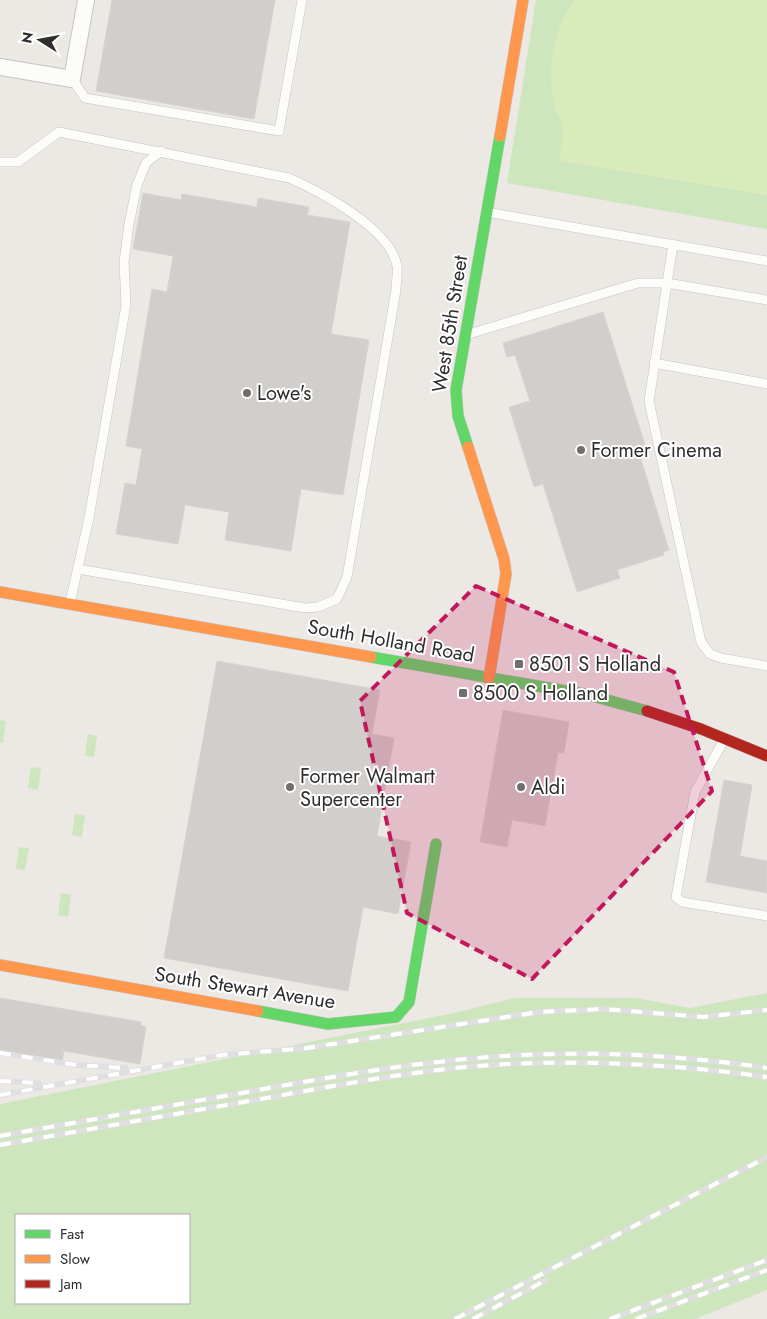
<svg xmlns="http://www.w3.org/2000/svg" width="767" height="1319" font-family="Jost,sans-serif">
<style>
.green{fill:#cee6be;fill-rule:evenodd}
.pitch{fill:#d9eabb}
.building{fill:#d1cecb;stroke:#d7d4d0}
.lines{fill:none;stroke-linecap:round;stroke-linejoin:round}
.lane-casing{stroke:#c5c4c5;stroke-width:10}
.street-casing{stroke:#c5c4c5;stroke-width:18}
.fast-casing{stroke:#c5c4c5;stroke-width:12}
.slow-casing{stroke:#c5c4c5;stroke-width:12}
.jam-casing{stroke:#c5c4c5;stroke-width:12}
.lane{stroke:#fcfcfb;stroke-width:9}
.street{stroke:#fcfcfb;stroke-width:16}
.fast{stroke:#63d668;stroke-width:11}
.slow{stroke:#ff974d;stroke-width:11}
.jam{stroke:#b3261e;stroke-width:11}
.rail-casing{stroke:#dfdfe1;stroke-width:5.5}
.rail{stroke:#fff;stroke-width:4;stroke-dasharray:11;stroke-linecap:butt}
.marked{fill:#c2185b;fill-opacity:0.2;stroke:#c2185b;stroke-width:4;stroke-dasharray:10 6;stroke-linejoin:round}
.poi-dot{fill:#706f6e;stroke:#fff;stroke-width:2}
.labels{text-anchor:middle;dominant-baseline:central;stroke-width:4;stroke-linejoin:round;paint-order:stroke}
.street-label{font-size:20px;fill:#2e2e2e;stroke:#fff}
.poi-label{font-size:20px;fill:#2e2e2e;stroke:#fff;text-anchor:start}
</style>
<rect width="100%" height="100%" fill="#ece8e4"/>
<path class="green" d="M536,0h231v229l-260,-46z
M0,720l6,1 -3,22 -3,-1z
M88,734l9,2 -3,21 -9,-1z
M31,767l10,1 -3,22 -10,-2z
M75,814l10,1 -3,22 -10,-2z
M19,847l10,1 -4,22 -9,-1z
M61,893l10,2 -3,22 -10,-2z
M767,993v297l-72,29h-695v-215l454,-91 60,-15h122l54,10zM16,1215h173v88h-173z"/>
<path class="pitch" d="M576,0h191v195l-208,-34c1,-10 4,-20 4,-30 0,-9 -7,-17 -9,-26 -7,-34 -2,-78 22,-105z"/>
<path class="building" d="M112,0h163l-21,119 -158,-28z
M143,193l38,7 1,-6 75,13 1,-9 51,9 -2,8 43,7 -19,112 38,6 -26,155 -42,-6 -10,62 -66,-11 4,-28 -44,-7 -7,39 -62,-10 9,-51 11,2 6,-36 -16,-3 26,-157 15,3 6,-36 -40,-7z
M603,312l43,136 -8,2 31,100 -6,2 1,3 -47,15 3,8 -43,14 -34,-108 -9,3 -25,-80 21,-6 -15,-46 -8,2 -4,-14z
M217,661l163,29 -8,44 22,4 -17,98 34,6 -13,72 -35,-7 -15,84 -184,-33z
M503,710l66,12 -5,31h-6l-13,73 -33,-6 -5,27 -27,-5z
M724,780l28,5 -12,71 27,5v32l-61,-11z
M0,998l141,24 -1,3 6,2 -6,37 -76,-13 -2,10 -62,-11z"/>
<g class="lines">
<g class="lane-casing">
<path id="lane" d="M72,79l13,19 194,33 23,-131
M0,162h18l41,-30 230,46c32,14 102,51 108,88 1,8 -1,16 -1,24l-49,287 -10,22 -19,8 -13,1 -227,-39
M486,212l281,49
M673,244l-24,157 52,241 9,12 11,4 46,8
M469,334l169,-51h29l100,17
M654,363l113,21
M70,603l19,-85 37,-213 -2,-43 5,-38 8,-39 9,-22 15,-12
M724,740l-29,52 -19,105 6,5 85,14"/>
</g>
<g class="street-casing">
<path id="street" d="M0,67l72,12 14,-79"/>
</g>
<g class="fast-casing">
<path id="fast" d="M468,447l-10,-31 -2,-26 44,-254
M371,657l218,38 58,16
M258,1011l70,13 68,-7 13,-15 27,-158"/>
</g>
<g class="slow-casing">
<path id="slow" d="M500,136l23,-136
M468,447l36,112 2,15 -17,104
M0,592l371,65
M0,965l258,46"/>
</g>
<g class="jam-casing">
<path id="jam" d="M647,711l54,18 66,27"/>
</g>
<use href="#lane" class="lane"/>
<use href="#street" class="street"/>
<use href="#fast" class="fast"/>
<use href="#slow" class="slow"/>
<use href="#jam" class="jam"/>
<g class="rail-casing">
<path id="rail" d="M0,1053l76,12 50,3
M0,1081l39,2
M0,1095l222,-40 85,-7 232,-36 65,-3 99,8 64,-7
M0,1136c84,-15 169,-30 253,-45 89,-16 179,-32 270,-36 81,-4 163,1 244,13
M0,1145c91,-16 181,-32 272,-48 78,-14 156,-29 235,-33 87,-4 174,1 260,13
M455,1319l312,-162
M473,1319l73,-39
M610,1319l157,-59
M636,1319l131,-49"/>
</g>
<use href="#rail" class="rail"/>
</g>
<path class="marked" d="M476,586l198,86 38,119 -180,188 -125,-66 -47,-212z"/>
<g class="poi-dot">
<circle cx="247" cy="393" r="5"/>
<circle cx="581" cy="450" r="5"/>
<rect x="514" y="659" width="10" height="10" rx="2.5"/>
<rect x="458" y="688" width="10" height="10" rx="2.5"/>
<circle cx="290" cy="787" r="5"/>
<circle cx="521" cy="787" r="5"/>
</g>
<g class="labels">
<g class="street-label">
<text transform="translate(450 324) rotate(-81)">West 85th Street</text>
<text transform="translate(391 641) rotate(10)">South Holland Road</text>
<text transform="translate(245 988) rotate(9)">South Stewart Avenue</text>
</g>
<g class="poi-label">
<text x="257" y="393">Lowe's</text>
<text x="591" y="450">Former Cinema</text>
<text x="529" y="664">8501 S Holland</text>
<text x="473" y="693">8500 S Holland</text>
<text x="300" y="776">Former Walmart<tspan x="300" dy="23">Supercenter</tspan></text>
<text x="531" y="787">Aldi</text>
</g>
</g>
<rect x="15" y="1214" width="175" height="90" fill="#ffffff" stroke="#ababab"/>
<rect x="25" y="1230" width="25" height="8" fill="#63d668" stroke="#ababab"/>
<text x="60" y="1239" font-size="15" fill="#2e2e2e">Fast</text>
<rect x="25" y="1255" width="25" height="8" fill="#ff974d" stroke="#ababab"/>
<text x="60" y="1264" font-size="15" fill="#2e2e2e">Slow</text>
<rect x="25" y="1280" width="25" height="8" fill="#b3261e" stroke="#ababab"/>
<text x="60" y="1289" font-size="15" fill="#2e2e2e">Jam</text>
<g transform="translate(40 40) rotate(281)" stroke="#ffffff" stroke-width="4" paint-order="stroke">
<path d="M0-4L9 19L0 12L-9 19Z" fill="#2e2e2e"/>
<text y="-8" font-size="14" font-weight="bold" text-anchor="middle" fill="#2e2e2e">N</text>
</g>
</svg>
